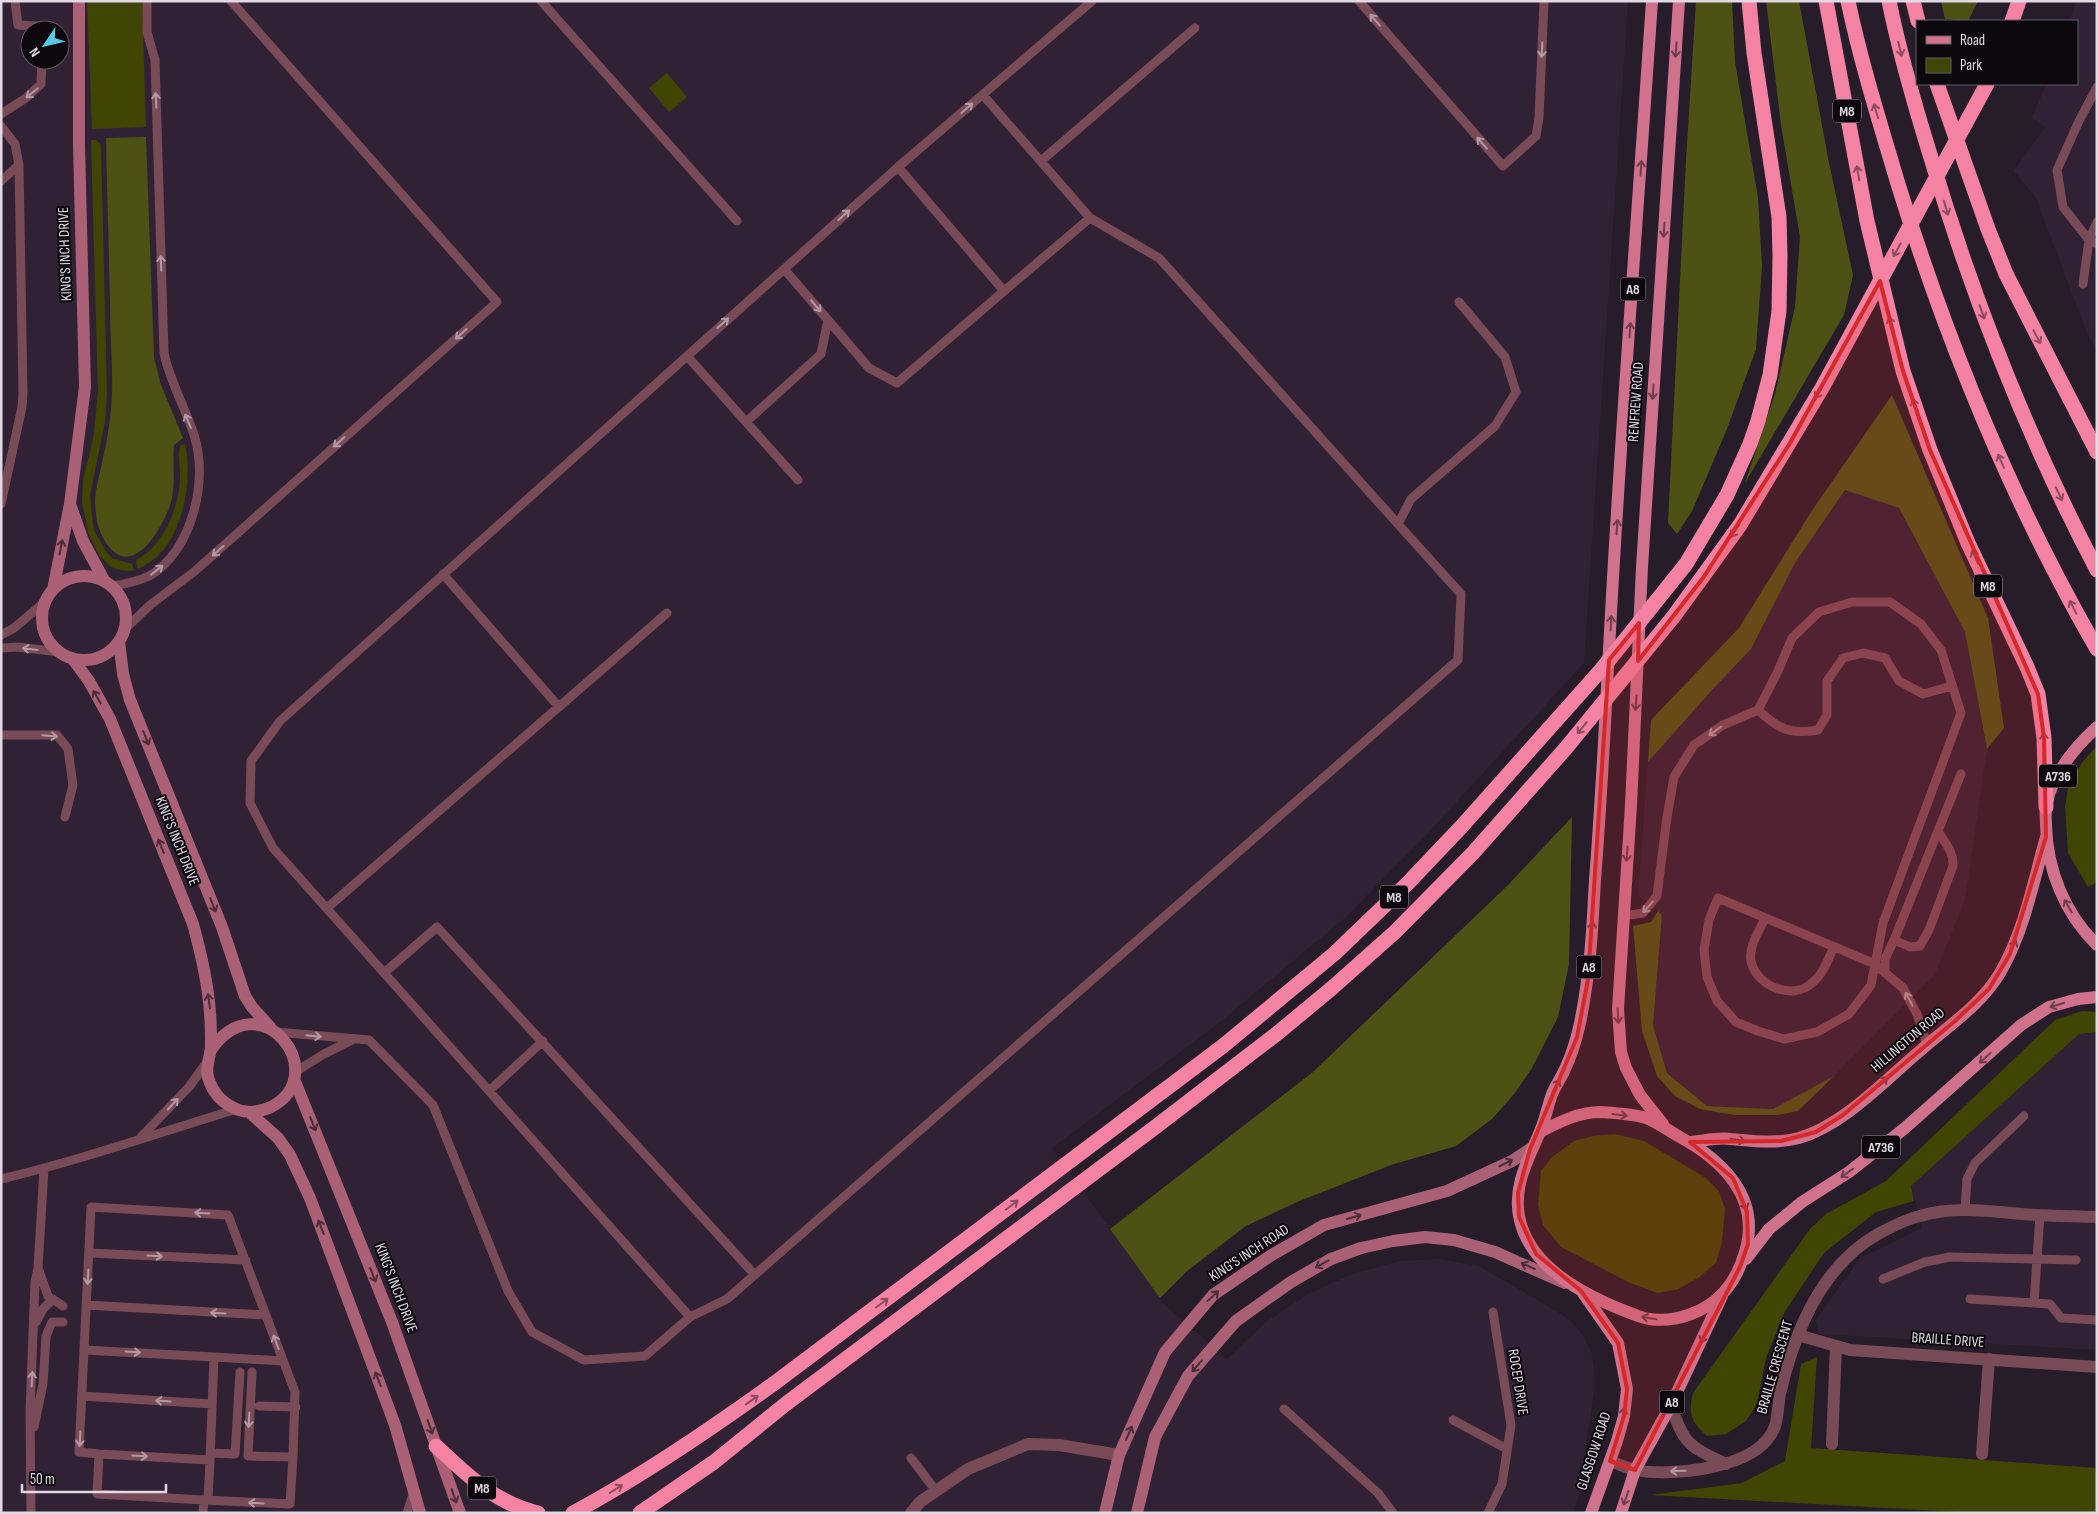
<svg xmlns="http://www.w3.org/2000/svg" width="2098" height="1514" font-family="'Sofia Sans Condensed',sans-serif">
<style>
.built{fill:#302135;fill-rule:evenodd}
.green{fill:#414504}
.forest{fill:#4d5214}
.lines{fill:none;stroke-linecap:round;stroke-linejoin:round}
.lane{stroke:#794b57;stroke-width:9}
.street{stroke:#794b57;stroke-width:12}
.secondary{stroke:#aa6175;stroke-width:12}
.primary{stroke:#d1728d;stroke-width:12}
.highway{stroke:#f482a2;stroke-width:15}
.oneway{stroke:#b29aa5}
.oneway2{stroke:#8c4b5f}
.oneway3{stroke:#6e3d4e}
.oneway4{stroke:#4b2c37}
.marked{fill:#d62828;fill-opacity:0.2;stroke:#d62828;stroke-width:4;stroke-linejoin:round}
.labels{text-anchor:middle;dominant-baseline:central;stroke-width:4;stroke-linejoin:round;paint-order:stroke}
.shield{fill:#0c080e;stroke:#a19ba4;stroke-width:1}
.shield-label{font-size:14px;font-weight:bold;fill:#e1dae4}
.street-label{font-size:15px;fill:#e1dae4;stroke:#0c080e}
</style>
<rect width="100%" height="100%" fill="#261c2a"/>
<path class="built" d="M1,1h1627l-44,662 -154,168 -84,86 -127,106 -167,125 112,156 63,55 39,-37 42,-28 47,-21 45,-12 40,-2 39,7 79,46 15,11 11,14 8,17 2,15 1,17 -10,66v25l-12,36h-1572zM30,30h30v30h-30z
M2076,1h21v349l-11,-19 -50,-133 -22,-27 31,-44 -13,-9 14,-34h31v-63h-7z
M1845,490l54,18 66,124 22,117 -22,151 -30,74 -101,102 -60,33 -67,-3 -40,-34 -14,-47 9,-110 -24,-20 10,-133 65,-73 38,-40 44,-86z
M2097,1032v318l-278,-16 -3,-14 43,-61 63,-31 -11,-42 168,-152z"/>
<path class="green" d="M87,1h55l4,126 -54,2z
M667,73l20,24 -18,15 -20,-24z
M91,140h5l5,5 6,249 -2,28 -15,73 2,20 2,15 11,20 7,8 20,6 2,7 -14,-1 -9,-3 -12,-12 -11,-23 -6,-30 1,-22 10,-41 5,-46z
M185,444c9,40 -4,108 -47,125l-2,-9c27,-13 43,-52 44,-81 1,-10 -4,-27 1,-34z
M2097,746v136l-9,5 -20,-34 -3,-47 4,-23 15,-23z
M2082,1011l15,1v20l-18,2 -168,152 3,15 -38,11 -52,41 -40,60 -18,45 -9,46 -11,17 -20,13 -19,2c-16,-14 -19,-22 -14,-43l117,-164 16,-15 60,-33 169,-161z
M1615,1134l29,7 62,37 13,13 6,18 -3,33 -6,21 -18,15 -20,11 -20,4 -28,-10 -69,-36 -18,-22 -5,-20 3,-34 11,-14 22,-16 19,-5z
M1817,1357l-6,91 286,20v45h-121l-326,-18 92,-12 43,-22 16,-97z"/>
<path class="forest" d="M1696,1h36l3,61 23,136 4,68 -6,83 -29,80 -35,82 -15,23 -9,-11 18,-363z
M1766,1h33l30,162 24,112 -9,40 -99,168 30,-89 20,-87 5,-70 -19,-112z
M1941,1h37l-10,20 -23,-2z
M146,137l8,220 7,28 22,53 -9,7c-2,21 3,42 -5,63 -8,21 -34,68 -59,40 -8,-9 -13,-22 -14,-34 -3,-22 3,-35 7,-56 5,-21 8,-42 9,-63 1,-29 -2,-58 -2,-87 -1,-57 -3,-114 -4,-170z
M1892,395l96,223 16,110 -17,21 -22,-117 -66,-124 -54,-18 -50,73 -44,86 -38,40 -65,73 3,-42 88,-92 72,-116z
M1572,817l-3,147 -11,53 -26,51 -17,25 -23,26 -36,27 -65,19 -94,37 -51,24 -59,45 -27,27 -50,-69 203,-157 194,-186z
M1658,911l4,4 -9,110 14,48 40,33 66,3 61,-33 -36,35 -20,4h-44l-34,-6 -25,-13 -18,-20 -15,-45 -9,-105 18,-4z"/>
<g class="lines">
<path class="lane" d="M15,1l3,24 18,1 1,4
M541,1l196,220
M1092,1l-194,166 -618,554 -29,40 -1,42 23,45 417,469 37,-18 731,-639 3,-66 -63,-70 13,-25 84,-73 21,-34 -11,-35 -46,-55
M1359,1l144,165 33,-30 3,-18 5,-117
M2097,87l-18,34 -22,49 6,37 26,33 8,4
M1,114l25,-16 15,-14 1,-24
M1,126l14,18 4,21 4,229 -1,13 -21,97
M1041,161l154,-133
M898,167l106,124 86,-73 -107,-123
M1,181l18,-16
M1090,218l69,40 239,266
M2083,284l6,-44 8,-18
M828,320l41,48 28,15 107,-92
M687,356l111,124
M746,422l75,-68 7,-34 -44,-51
M443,574l116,133
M112,586c13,-2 25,-4 37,-10 43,-24 60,-96 45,-141 -9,-28 -24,-53 -30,-82l-9,-293 -8,-28v-31
M125,629l25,-24 45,-34 302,-269 -266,-301
M1,635l13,-7 31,-26
M1,648l16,-1 42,5
M1758,710c20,19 33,25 60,20l9,-15v-34l16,-23 20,-5 22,5 14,23 24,13 29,-8
M1,735h56l11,14 5,36 -8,32
M327,908l340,-295
M1623,916l20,-3 14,-17 10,-79 7,-40 20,-32 29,-20 35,-15 20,-39 14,-33 27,-26 33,-10h38l31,22 20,26 20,63 -78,210 -12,62 -22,29 -32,18 -33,7 -26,-8 -22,-9 -19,-21 -10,-24 -3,-27 5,-30 9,-22 157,66 28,24 14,26 10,30
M1765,918c-5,12 -17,29 -14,43 5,25 41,40 61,22 11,-8 16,-24 22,-36
M1894,940l16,7 10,-1 9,-16 24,-64c1,-14 -8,-23 -15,-35
M384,973l53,-46 318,348
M1885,973v-14l9,-19 67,-166
M276,1032l93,8 64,65 75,186 24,41 52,28 61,-4 45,-39
M295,1072l29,-18 28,-14
M489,1091l54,-50
M141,1137l48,-50 18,-25
M1,1179c80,-19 157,-46 236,-70
M1965,1210l2,-31 8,-16 49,-47
M89,1253l157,7
M38,1268l10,28 15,10
M1883,1279l42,-17 25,-5 126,3
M1970,1299l80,5 11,14 36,2
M2034,1303l6,-88
M86,1305l180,10
M36,1322l7,-13 10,-10
M84,1350l130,7
M82,1396l130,8
M259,1406l37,1
M1284,1409l94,84 15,20
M1453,1420l54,29
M34,1427l9,-43 3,-48 6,-14h11
M210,1453l25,1 5,-82
M99,1454l-20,-2 12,-245 137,8 67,177 -2,65
M911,1458l25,33
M210,1460l4,-103 69,4
M204,1500l-107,-6 2,-40 111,6 -2,40
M31,1513l-1,-101 5,-130 3,-14 6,-99
M203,1513l1,-13 86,4 3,-47 -45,-1 4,-84
M407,1513l7,-22
M1488,1513l14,-29 9,-59 -18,-113"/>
<path class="street" d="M1798,1335l52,15 247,17
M1671,1405c13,40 18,41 55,59
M1832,1444l4,-98
M1982,1454l7,-95
M1610,1461c8,3 16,7 25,9 34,7 108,-1 132,-30 12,-13 10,-30 13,-46 14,-61 41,-128 98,-160 13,-7 28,-15 42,-18 33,-10 68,-5 101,-2 25,2 51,2 76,3
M911,1513l9,-11 48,-33 60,-25 31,1 60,10"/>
<path class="secondary" d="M70,504l13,37 22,41
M42 618a42 42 0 1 1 84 0a42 42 0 1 1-84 0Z
M53,590l17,-86 15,-117 -6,-242v-144
M119,641l4,33 7,26 92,227 23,69 7,11 18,20
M72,658l17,23 21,38 83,205c8,29 15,59 17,89 1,11 1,23 1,34 -1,11 -6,20 -3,30 4,14 13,25 26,31 11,6 26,4 37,-1 63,-33 -11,-128 -60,-57
M294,1079l98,243 68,191
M249,1112l29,26 12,17 20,43 85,227 25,88
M1105,1513l14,-58 46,-103 48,-57 57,-39 54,-31 123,-34 65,-30 18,-12
M1137,1513l18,-76 33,-61 48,-55 55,-39 40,-23 30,-11 32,-7 32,-4 29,3 41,12 70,31"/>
<path class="primary" d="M2097,727c-23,21 -45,48 -51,79 -1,6 0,13 0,19 1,45 19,89 51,120
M1663,1124l-23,-29 -14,-27 -5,-16 -3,-43 13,-204 11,-238 37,-566
M1540,1132c19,-10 39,-20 60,-20 14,1 33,2 46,6 11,4 22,12 32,18 43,23 84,61 67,116 -4,14 -11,29 -21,40 -18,20 -48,31 -75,27 -14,-3 -29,-10 -43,-16 -37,-17 -79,-43 -87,-87 -6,-33 11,-59 22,-87 5,-12 7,-24 11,-35 4,-9 9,-16 13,-25 13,-27 18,-59 22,-88 5,-33 6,-68 8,-101 8,-101 12,-201 18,-302 11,-192 26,-385 39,-577
M1689,1142c14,-1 29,-5 42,-3 23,2 45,5 68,-1 45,-13 86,-58 122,-88 27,-24 60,-45 79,-77 24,-41 33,-90 46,-136
M1746,1259l23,-30 33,-27 47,-30 56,-44 116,-103 28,-18 29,-8 19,-2
M1583,1293l35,50 9,46 -3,27 -7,25 -26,72
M1621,1513l14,-43 36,-65 51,-109"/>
<path class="highway" d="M1826,1l41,220 36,150 27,79 38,93 59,124 11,27 6,44 2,69
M1848,1c13,62 32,122 50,183 50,161 114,318 199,465
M1889,1c10,50 24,98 39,147 43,146 98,287 169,422
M1913,1l5,20
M2012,21l7,-20
M1937,84l51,145 18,45 91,178
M436,1446c31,29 59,57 102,67
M573,1513c71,-38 138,-84 203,-131l447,-336 111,-92 73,-70 56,-59 138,-155 85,-106 41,-69 23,-51 8,-23 12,-46 9,-64 1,-55 -1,-39 -25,-164 -5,-52
M640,1513l74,-51 73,-59 371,-278 121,-93 53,-44 63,-56 78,-79 93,-105 108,-132 66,-91 82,-137 165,-304"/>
</g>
<defs><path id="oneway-shaft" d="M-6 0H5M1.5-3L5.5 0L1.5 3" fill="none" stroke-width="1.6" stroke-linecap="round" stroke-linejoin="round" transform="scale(1.25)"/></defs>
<g class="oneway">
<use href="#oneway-shaft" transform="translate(1375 20) rotate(-131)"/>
<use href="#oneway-shaft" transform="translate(1542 50) rotate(93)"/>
<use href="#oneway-shaft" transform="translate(32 93) rotate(141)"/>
<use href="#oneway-shaft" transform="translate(156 100) rotate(-92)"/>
<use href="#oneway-shaft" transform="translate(967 108) rotate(-41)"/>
<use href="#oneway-shaft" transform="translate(1482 143) rotate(-131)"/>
<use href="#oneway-shaft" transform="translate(844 215) rotate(-42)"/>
<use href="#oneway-shaft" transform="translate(161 263) rotate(-92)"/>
<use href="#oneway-shaft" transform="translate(816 306) rotate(50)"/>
<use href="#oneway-shaft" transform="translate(723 323) rotate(-42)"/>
<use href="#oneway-shaft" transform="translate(461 334) rotate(138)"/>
<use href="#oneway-shaft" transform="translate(188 421) rotate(-113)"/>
<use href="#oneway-shaft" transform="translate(339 442) rotate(138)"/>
<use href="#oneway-shaft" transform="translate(218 551) rotate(139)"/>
<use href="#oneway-shaft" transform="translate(157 570) rotate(-38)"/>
<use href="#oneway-shaft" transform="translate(30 649) rotate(-173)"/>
<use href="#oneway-shaft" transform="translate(1715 731) rotate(145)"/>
<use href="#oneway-shaft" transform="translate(50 736) rotate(5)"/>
<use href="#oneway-shaft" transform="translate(1648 907) rotate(132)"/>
<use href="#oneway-shaft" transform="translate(1909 999) rotate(-118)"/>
<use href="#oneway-shaft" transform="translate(314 1036) rotate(6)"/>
<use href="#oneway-shaft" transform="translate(173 1104) rotate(-47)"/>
<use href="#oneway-shaft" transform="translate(202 1213) rotate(-177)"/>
<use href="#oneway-shaft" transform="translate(155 1256) rotate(3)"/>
<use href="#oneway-shaft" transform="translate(88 1277) rotate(93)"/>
<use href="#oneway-shaft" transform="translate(218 1313) rotate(-177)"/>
<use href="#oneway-shaft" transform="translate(276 1342) rotate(-110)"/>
<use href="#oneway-shaft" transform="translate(133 1352) rotate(3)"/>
<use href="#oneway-shaft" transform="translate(32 1379) rotate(-87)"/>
<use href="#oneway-shaft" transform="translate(163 1401) rotate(-176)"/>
<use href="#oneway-shaft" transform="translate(249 1420) rotate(93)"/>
<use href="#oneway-shaft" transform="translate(80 1439) rotate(93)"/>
<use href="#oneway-shaft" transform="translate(140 1456) rotate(3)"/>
<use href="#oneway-shaft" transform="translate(1678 1471) rotate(179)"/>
<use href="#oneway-shaft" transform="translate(256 1503) rotate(-177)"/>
</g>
<g class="oneway2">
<use href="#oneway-shaft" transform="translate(1900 49) rotate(76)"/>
<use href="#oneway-shaft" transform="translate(1876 111) rotate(-107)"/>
<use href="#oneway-shaft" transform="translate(1858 173) rotate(-100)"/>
<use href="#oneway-shaft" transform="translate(1946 208) rotate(73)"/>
<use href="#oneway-shaft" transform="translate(1897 250) rotate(119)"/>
<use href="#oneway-shaft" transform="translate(1982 312) rotate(71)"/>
<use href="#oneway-shaft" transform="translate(1891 324) rotate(-105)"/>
<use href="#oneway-shaft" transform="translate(2037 337) rotate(62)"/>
<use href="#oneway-shaft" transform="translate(1819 392) rotate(120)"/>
<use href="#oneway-shaft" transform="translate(1915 406) rotate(-109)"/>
<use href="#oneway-shaft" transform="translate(2001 461) rotate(-114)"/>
<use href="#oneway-shaft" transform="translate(2059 494) rotate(64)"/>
<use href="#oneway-shaft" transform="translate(1735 531) rotate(124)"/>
<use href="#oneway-shaft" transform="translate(1975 557) rotate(-115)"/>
<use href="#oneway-shaft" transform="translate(2073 607) rotate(-118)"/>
<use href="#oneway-shaft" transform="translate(1582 728) rotate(129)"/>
<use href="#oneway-shaft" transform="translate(2044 740) rotate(-93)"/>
<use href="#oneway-shaft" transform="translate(1012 1205) rotate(-37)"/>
<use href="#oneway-shaft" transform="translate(882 1303) rotate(-37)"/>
<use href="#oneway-shaft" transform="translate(752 1400) rotate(-36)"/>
<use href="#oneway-shaft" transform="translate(616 1489) rotate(-32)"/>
</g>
<g class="oneway3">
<use href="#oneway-shaft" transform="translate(1676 50) rotate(94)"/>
<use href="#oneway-shaft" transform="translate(1641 168) rotate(-86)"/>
<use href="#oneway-shaft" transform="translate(1664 230) rotate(94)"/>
<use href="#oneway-shaft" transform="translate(1630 330) rotate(-86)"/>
<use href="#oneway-shaft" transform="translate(1653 392) rotate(94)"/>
<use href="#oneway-shaft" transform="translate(1617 527) rotate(-86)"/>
<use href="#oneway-shaft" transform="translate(1611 623) rotate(-87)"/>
<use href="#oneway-shaft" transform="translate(1636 703) rotate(93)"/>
<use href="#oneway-shaft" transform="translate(1627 854) rotate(94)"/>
<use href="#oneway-shaft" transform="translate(2068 906) rotate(-120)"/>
<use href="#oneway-shaft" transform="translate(1592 929) rotate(-86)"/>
<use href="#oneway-shaft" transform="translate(2013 947) rotate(-67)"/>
<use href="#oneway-shaft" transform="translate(2057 1005) rotate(162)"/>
<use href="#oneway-shaft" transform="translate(1618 1016) rotate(87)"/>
<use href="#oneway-shaft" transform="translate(1985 1058) rotate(138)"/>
<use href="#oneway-shaft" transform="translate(1882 1082) rotate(-40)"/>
<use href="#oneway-shaft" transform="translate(1556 1086) rotate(-62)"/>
<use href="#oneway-shaft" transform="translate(1620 1115) rotate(7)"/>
<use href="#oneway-shaft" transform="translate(1738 1140) rotate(10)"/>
<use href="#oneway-shaft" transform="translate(1847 1173) rotate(145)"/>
<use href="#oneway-shaft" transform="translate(1744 1203) rotate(69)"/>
<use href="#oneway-shaft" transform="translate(1649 1318) rotate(-171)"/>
<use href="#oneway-shaft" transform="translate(1704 1336) rotate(115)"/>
<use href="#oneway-shaft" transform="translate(1623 1415) rotate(-80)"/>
<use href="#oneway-shaft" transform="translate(1626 1498) rotate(109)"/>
</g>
<g class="oneway4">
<use href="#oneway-shaft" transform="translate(61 547) rotate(-79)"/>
<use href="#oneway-shaft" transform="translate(97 697) rotate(-120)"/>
<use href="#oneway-shaft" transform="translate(146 738) rotate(68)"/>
<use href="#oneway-shaft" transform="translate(161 846) rotate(-112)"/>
<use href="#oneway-shaft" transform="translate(213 905) rotate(68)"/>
<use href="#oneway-shaft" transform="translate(209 1001) rotate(-98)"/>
<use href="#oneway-shaft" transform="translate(313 1124) rotate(68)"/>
<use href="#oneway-shaft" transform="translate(1506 1163) rotate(-26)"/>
<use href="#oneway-shaft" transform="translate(1354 1217) rotate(-16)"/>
<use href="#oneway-shaft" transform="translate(321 1227) rotate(-111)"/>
<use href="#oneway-shaft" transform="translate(1322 1264) rotate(151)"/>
<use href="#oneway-shaft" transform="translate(1528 1266) rotate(-156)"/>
<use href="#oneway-shaft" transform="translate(373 1275) rotate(68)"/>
<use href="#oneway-shaft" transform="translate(1213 1296) rotate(-43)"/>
<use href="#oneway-shaft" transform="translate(1197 1366) rotate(131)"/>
<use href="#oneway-shaft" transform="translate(378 1379) rotate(-111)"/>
<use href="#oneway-shaft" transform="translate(430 1427) rotate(70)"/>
<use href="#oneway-shaft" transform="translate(1129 1433) rotate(-66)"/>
<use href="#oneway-shaft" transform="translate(454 1496) rotate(71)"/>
</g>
<path class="marked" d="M1880,281l23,90 27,79 108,244 6,44 2,99 -36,117 -21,35 -34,32 -112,94 -27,17 -35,9 -91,1 43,36 14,34 1,32 -8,23 -105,203 -25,-9 14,-45 3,-27 -9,-46 -37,-52 -45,-37 -17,-37 -1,-24 12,-44 47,-112 11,-58 21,-319 30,-37 -1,38 65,-83 87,-135z"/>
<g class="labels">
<g class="shield">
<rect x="1833" y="99.5" width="28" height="23" rx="4"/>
<rect x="1620.5" y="277.5" width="25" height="23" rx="4"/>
<rect x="1974" y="574.5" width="28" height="23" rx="4"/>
<rect x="2039" y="764.5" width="38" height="23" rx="4"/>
<rect x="1380" y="885.5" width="28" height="23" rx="4"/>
<rect x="1576.5" y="955.5" width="25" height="23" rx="4"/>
<rect x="1862" y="1135.5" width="38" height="23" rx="4"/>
<rect x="1659.5" y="1390.5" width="25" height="23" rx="4"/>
<rect x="468" y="1476.5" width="28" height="23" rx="4"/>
</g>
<g class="shield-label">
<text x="1847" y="111">M8</text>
<text x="1633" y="289">A8</text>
<text x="1988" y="586">M8</text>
<text x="2058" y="776">A736</text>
<text x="1394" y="897">M8</text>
<text x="1589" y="967">A8</text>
<text x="1881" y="1147">A736</text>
<text x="1672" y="1402">A8</text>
<text x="482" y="1488">M8</text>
</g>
<g class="street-label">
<text transform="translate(65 254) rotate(-92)">KING'S INCH DRIVE</text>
<text transform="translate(1636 402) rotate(-86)">RENFREW ROAD</text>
<text transform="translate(177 841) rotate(68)">KING'S INCH DRIVE</text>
<text transform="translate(1908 1040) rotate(-40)">HILLINGTON ROAD</text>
<text transform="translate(1249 1253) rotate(-33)">KING'S INCH ROAD</text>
<text transform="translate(396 1288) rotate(69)">KING'S INCH DRIVE</text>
<text transform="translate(1948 1340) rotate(4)">BRAILLE DRIVE</text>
<text transform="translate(1775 1367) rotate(-74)">BRAILLE CRESCENT</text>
<text transform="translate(1518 1382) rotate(81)">ROCEP DRIVE</text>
<text transform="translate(1594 1451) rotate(-72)">GLASGOW ROAD</text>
</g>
</g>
<rect width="2098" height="1514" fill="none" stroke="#e1dae4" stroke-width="5"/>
<rect x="1916" y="20" width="162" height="65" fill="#0c080e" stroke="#615c64"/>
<rect x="1926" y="36" width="25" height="8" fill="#d1728d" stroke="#615c64"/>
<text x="1960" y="45" font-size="15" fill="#e1dae4">Road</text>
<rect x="1926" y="58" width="25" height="15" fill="#414504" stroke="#615c64"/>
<text x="1960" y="70" font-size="15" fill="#e1dae4">Park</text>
<g transform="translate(45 45) rotate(235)"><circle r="24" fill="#0c080e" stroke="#615c64"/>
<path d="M0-4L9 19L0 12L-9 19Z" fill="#58c8e4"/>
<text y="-8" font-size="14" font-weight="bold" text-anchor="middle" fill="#e1dae4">N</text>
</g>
<path d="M22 1484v8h144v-8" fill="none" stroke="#e1dae4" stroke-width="2.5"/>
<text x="30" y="1484" font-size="15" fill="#e1dae4" stroke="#0c080e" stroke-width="4" paint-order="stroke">50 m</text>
</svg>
